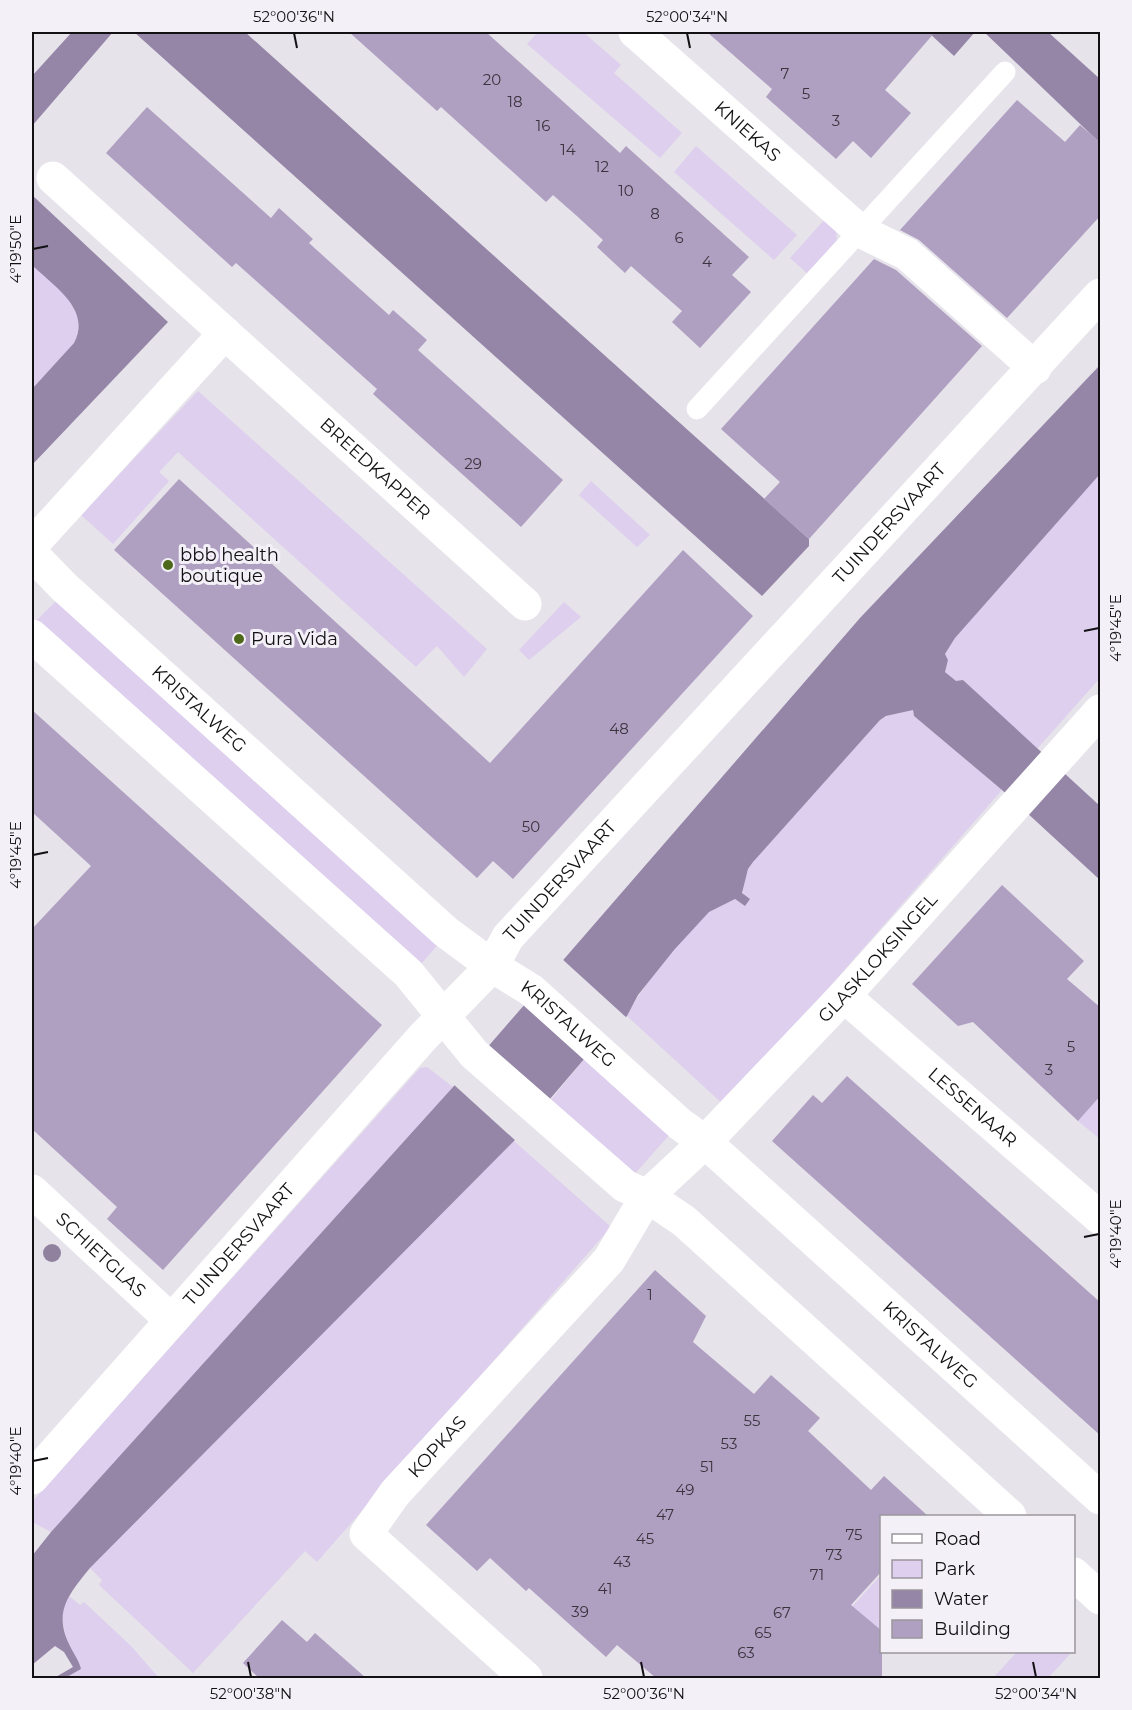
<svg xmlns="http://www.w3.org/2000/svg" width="1132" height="1710" font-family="Montserrat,sans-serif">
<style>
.green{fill:#ddcfed}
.water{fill:#9586a7}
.pier{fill:#e6e3eb}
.building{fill:#af9fc1}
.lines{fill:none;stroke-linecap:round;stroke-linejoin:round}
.lane{stroke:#fff;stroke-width:21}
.street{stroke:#fff;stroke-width:33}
.secondary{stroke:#fff;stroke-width:33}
.tree{fill:#90829f}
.ticks{fill:none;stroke:#121013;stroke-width:2}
.poi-dot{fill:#4e6819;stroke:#f4f0f8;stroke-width:2}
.labels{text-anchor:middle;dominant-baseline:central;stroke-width:6;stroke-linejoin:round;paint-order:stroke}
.number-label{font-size:15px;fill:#39343e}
.street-label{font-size:18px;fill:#121013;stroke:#f4f0f8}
.poi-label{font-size:18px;fill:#121013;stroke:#f4f0f8;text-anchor:start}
.neatline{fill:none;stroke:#121013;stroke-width:2}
.ticks-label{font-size:15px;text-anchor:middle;fill:#121013}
</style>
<rect width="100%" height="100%" fill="#e6e3eb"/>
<path class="green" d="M538,32h45l38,33 -7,8 68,60 -22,25 -133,-114z
M696,146l101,89 -23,25 -100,-88z
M826,218l10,12 1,13 -28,32 -19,-17z
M32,265c21,21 60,44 42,78l-42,46z
M198,391l289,258 -23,28 -27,-31 -21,21 -238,-215 -19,20 10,9 -56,63 -32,-29z
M1100,474v204l-63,71 -74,-69 -7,2 -11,-10 3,-12 -3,-6 10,-16z
M591,481l59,54 -13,12 -58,-52z
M59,598l382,343 -25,29 -383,-346z
M564,602l17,15 -52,43 -10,-10z
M913,709l1,7 88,74 -277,316 -98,-90c15,-29 57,-87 83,-105 8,-6 17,-9 25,-12l10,7c-4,-17 -2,-30 8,-44l127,-142c10,-7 22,-6 33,-11z
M585,1058l85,76 -37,42 -83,-75z
M427,1067l26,20 -402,445 -19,-10v-20l388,-434z
M1100,1095v44l-22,-18z
M514,1141l97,86 -294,335 -12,-11 -112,122 -94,-88 3,-5 -12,-12z
M881,1575l1,77 -24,26h-71z
M68,1595l12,10 4,-3 48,45 27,31h-96l18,-9c-11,-21 -27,-50 -13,-74z
M1017,1652h55l-24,26h-55z"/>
<path class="water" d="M72,32h41l-81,94v-50z
M134,32h111l564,507v7l-47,50z
M928,32h47l-21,24z
M984,32h64l52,47v64z
M32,195l136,127 -136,143v-76l42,-46c18,-34 -21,-57 -42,-78z
M1100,365v109l-145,164 -10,16 3,6 -3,12 11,9 7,-1 137,126v74l-98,-90 -88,-74 -1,-6 -27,6 -6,4 -127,142 -5,7 -6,24 8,6 -5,7 -10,-7 -26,13 -35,38 -36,45 -11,21 -42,42 -71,83 -424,427c-20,25 -37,43 -21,76 4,9 10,16 12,25l-16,9h-11l19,-11 -9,-15 -9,-6 -23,19v-109l19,-24 402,-445 407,-469z"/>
<path class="pier" d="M561,958l67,61 -40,40 -65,-57z
M486,1045l65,59 -34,38 -65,-59z"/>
<path class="building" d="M349,32h137l134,121 6,-7 123,111 -17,18 19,17 -51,56 -28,-26 10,-11 -51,-45 -6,7 -28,-26 6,-7 -25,-23 -25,-22 -7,7 -105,-95 -4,4z
M707,32h228l-50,58 26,23 -40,45 -18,-17 -17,18 -70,-62 6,-8z
M1017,100l48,42 15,-17 21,18v72l-94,103 -88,-78 -19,-10z
M147,107l124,111 8,-10 34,31 -4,4 42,38 38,34 4,-5 34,30 -9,10 145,130 -42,47 -148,-133 4,-5 -141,-126 -4,4 -126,-114z
M874,259l22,11 86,76 -173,193 -45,-40 16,-17 -59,-53z
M179,479l311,284 193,-213 70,66 -240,263 -20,-18 -16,17 -363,-328z
M32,710l350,315 -219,245 -56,-51 10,-12 -85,-78v-200l59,-63 -59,-54z
M1002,885l82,76 -17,18 34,29v87l-23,26 -105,-99 -15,4 -46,-42z
M847,1076l254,227v133l-329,-295 41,-46 9,8z
M655,1270l51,46 -13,26 61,52 17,-19 49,43 -12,13 63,59 13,-14 44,40h-46v55l-31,34 31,26v47h-226l-39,-33 -11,12 -77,-69 -3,3 -36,-33 -13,13 -51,-46z
M282,1620l25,22 8,-9 51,45h-107l-16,-15z"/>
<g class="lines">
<path class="lane" d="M697,409l308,-337"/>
<g class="street">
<path id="s1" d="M635,32l225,199 47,23 128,114"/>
<path id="s2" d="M53,178l472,426"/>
<path d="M32,545l193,-212"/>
<path id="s3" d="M844,996l256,222"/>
<path id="s4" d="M32,1191l139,129"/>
<path id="s5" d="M32,1478l391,-441 69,-71 16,-29 592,-642"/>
<path id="s6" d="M526,1678l-160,-144 29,-41 214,-233 38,-64 58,-54 139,-146 256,-285"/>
</g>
<g class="secondary">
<path id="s7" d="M32,554l32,33 382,345 46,34 39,24 149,134 25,18 395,356"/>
<path d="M32,636l376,337 66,81 151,132 22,10 37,25 326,295"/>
<path d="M1074,1574l26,24"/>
</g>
</g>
<circle class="tree" cx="52" cy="1253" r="9"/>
<path class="ticks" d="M294,33l3,15M687,33l3,15M33,249l15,-3M1084,631l15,-3M33,855l15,-3M1084,1237l15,-3M33,1461l15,-3M248,1662l3,15M641,1662l3,15M1033,1662l3,15"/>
<g class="poi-dot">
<circle cx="168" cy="565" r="6"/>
<circle cx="239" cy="639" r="6"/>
</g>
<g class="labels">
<g class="number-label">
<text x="785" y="73">7</text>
<text x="492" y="79">20</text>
<text x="806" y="93">5</text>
<text x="515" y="101">18</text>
<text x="836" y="120">3</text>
<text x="543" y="125">16</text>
<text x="568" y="149">14</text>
<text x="602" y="166">12</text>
<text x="626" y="190">10</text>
<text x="655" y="213">8</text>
<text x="679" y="237">6</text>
<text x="707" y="261">4</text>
<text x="473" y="463">29</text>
<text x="619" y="728">48</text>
<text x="531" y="826">50</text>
<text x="1071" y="1046">5</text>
<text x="1049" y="1069">3</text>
<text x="650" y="1294">1</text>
<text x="752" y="1420">55</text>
<text x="729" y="1443">53</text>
<text x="707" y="1466">51</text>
<text x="685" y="1489">49</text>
<text x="665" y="1514">47</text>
<text x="854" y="1534">75</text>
<text x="645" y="1538">45</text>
<text x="834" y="1554">73</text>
<text x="622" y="1561">43</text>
<text x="817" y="1574">71</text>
<text x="605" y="1588">41</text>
<text x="580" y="1611">39</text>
<text x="782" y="1612">67</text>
<text x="763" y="1632">65</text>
<text x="746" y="1652">63</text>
</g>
<g class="street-label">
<text stroke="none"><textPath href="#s1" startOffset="150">KNIEKAS</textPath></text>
<text stroke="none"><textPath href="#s2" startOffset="434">BREEDKAPPER</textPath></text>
<text stroke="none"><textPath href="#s5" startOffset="1284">TUINDERSVAART</textPath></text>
<text stroke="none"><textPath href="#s7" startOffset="228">KRISTALWEG</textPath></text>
<text stroke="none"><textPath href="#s5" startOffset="798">TUINDERSVAART</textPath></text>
<text stroke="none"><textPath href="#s6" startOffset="988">GLASKLOKSINGEL</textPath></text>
<text stroke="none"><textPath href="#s7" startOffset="714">KRISTALWEG</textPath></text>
<text stroke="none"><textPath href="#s3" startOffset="170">LESSENAAR</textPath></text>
<text stroke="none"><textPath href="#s5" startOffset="312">TUINDERSVAART</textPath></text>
<text stroke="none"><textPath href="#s4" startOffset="94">SCHIETGLAS</textPath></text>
<text stroke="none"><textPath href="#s7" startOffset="1198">KRISTALWEG</textPath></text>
<text stroke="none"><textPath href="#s6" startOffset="328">KOPKAS</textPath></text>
</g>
<g class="poi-label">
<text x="180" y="555">bbb health<tspan x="180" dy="21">boutique</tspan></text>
<text x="251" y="639">Pura Vida</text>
</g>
</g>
<rect width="1132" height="1710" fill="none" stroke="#f4f0f8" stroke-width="66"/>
<rect x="880" y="1515" width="195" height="138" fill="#f4f0f8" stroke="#9a969c" stroke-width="1.5"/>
<rect x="892" y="1534" width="30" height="9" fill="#ffffff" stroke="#9a969c" stroke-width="1.5"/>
<text x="934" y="1545" font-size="18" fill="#121013">Road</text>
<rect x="892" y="1560" width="30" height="18" fill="#ddcfed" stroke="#9a969c" stroke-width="1.5"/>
<text x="934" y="1575" font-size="18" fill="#121013">Park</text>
<rect x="892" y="1590" width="30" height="18" fill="#9586a7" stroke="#9a969c" stroke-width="1.5"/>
<text x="934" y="1605" font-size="18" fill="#121013">Water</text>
<rect x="892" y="1620" width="30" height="18" fill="#af9fc1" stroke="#9a969c" stroke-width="1.5"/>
<text x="934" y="1635" font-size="18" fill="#121013">Building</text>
<rect x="33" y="33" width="1066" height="1644" class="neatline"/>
<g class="ticks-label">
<text x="294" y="22">52°00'36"N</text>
<text x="687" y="22">52°00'34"N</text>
<text transform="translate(16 249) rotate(-90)" y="5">4°19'50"E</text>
<text transform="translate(1116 628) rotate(-90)" y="5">4°19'45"E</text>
<text transform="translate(16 855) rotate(-90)" y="5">4°19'45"E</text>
<text transform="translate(1116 1234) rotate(-90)" y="5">4°19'40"E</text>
<text transform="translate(16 1461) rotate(-90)" y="5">4°19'40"E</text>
<text x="251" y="1699">52°00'38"N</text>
<text x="644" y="1699">52°00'36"N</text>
<text x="1036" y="1699">52°00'34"N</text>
</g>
</svg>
